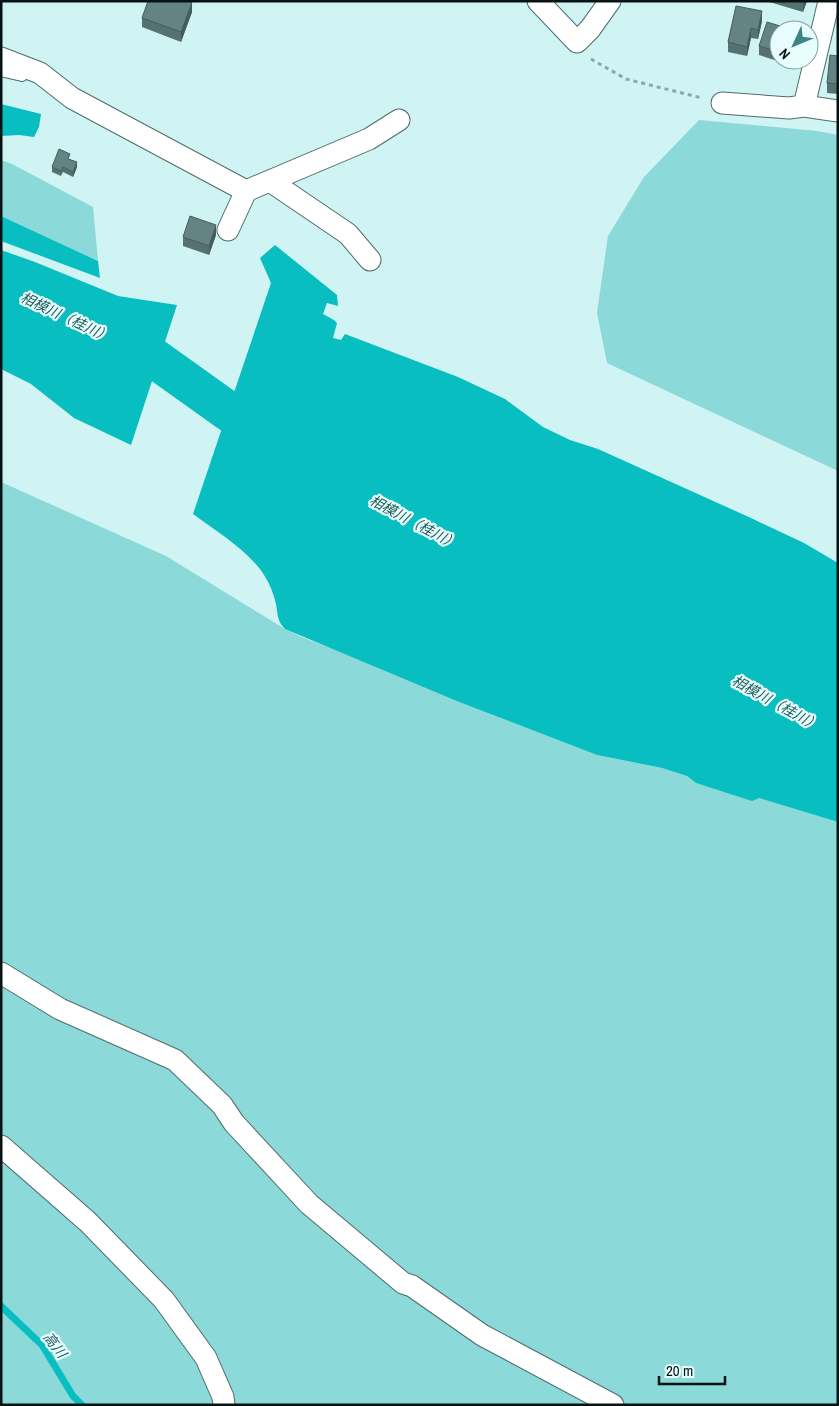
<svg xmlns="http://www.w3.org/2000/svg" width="839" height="1406" font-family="'Archivo Narrow','Noto Sans JP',sans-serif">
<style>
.green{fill:#8bd9d9}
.water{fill:#08bec0}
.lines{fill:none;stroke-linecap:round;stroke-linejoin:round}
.stream{stroke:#08bec0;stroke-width:7}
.river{stroke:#08bec0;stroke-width:40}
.lane-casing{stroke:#4d6d6c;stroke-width:12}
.street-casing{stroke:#4d6d6c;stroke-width:23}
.path{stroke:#8da8a8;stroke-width:3;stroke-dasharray:4 4;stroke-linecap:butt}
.lane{stroke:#fff;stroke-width:10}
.street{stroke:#fff;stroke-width:21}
.wall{fill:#557271}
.shaded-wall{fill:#455c5c}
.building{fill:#638483;stroke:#455c5c}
.labels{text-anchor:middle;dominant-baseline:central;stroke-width:4.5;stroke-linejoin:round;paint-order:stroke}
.water-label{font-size:14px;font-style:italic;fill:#1b5859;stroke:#e8fdfd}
</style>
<rect width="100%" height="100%" fill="#d0f3f3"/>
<path class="green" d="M699,120l118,11 21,4v336l-231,-108 -10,-50 11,-77 36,-59z
M1,160l11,4 81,43 5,54 -97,-45z
M1,482l165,74 119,73 19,9 32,12 123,52 138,53 65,13 25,8 9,7 56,17 7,-2 79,24v583h-837z"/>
<path class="water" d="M1,104l40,10 -2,13 -5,10 -15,-2 -18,1z
M1,216l97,45 2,17 -99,-37z
M275,245l62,50 1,11 -11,-3 -4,11 11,6 3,3 -4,15 8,2 4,-6 113,43 47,22 38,28 27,13 28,9 153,69 53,25 34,20v259l-79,-24 -7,3 -56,-18 -9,-7 -25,-8 -65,-13 -138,-53 -174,-73c-8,-8 -7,-14 -9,-25 -2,-9 -6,-20 -12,-29 -15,-24 -48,-44 -71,-61l78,-231 -11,-25z
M1,250l34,12 83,34 59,9 -46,140 -57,-27 -43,-34 -30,-15z"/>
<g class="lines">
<path class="stream" d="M1,1306l41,39 31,51 9,9"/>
<path class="river" d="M109,337l42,19 77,55 45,29"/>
<g class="lane-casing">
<path id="lane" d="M1,71l21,5"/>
</g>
<g class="street-casing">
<path id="street" d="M538,1l39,41 13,-13 20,-28
M1,58l39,15 32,25 174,93 123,-52 30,-19
M722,103l67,5 15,-2 34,5
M804,106l25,-105
M270,181l78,53 22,26
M228,230l18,-39
M1,973l59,36 115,51 47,45 12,18 75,81 94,79 9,3 70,49 131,70
M1,1146l87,76 76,78 42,58 17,39 1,8"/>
</g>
<path class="path" d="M591,59l35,20 76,19"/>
<use href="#lane" class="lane"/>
<use href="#street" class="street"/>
</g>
<path class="wall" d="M766,1h41l-4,11z
M192,12l-11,30 -39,-15v-9z
M762,21l-4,18 -7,-1 -4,18 -19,-4v-10z
M779,30v30h16l-2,6 -34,-11v-9z
M838,56v38l-11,-1v-10z
M70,159l7,8 -4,10 -10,-5 -2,4 -9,-4v-5z
M216,235l-7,20 -26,-9v-9z"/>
<path class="shaded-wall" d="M804,1h3l-4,11v-9z
M192,2v10l-11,30v-10z
M762,11v10l-4,18v-9z
M751,28v10l-4,18v-9z
M77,162v5l-4,10v-5z
M216,225v10l-7,20v-9z"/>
<path class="building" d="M148,1h42l2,1 -11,30 -39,-14z
M736,6l26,5 -4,19 -7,-2 -4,19 -19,-5z
M767,22l26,8h-14v22l-20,-6z
M830,55l8,1v28l-11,-1z
M59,149l11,5 -2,5 9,3 -4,10 -10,-5 -2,4 -9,-4z
M190,216l26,9 -7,21 -26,-9z"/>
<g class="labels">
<g class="water-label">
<text transform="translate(66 317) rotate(25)">相模川（桂川）</text>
<text transform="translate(414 522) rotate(28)">相模川（桂川）</text>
<text transform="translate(776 703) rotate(29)">相模川（桂川）</text>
<text transform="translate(55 1345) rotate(52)">高川</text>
</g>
</g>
<rect width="839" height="1406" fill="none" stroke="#071313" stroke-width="5"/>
<g transform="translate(794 45) rotate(226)"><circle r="24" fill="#e8fdfd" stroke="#8e9f9f"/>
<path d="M0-4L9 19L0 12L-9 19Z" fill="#3c8485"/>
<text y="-8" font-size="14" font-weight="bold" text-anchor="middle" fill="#071313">N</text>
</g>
<path d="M659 1376v8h66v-8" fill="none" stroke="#071313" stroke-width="2.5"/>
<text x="666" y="1376" font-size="15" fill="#071313" stroke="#e8fdfd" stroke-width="4" paint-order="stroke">20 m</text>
</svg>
